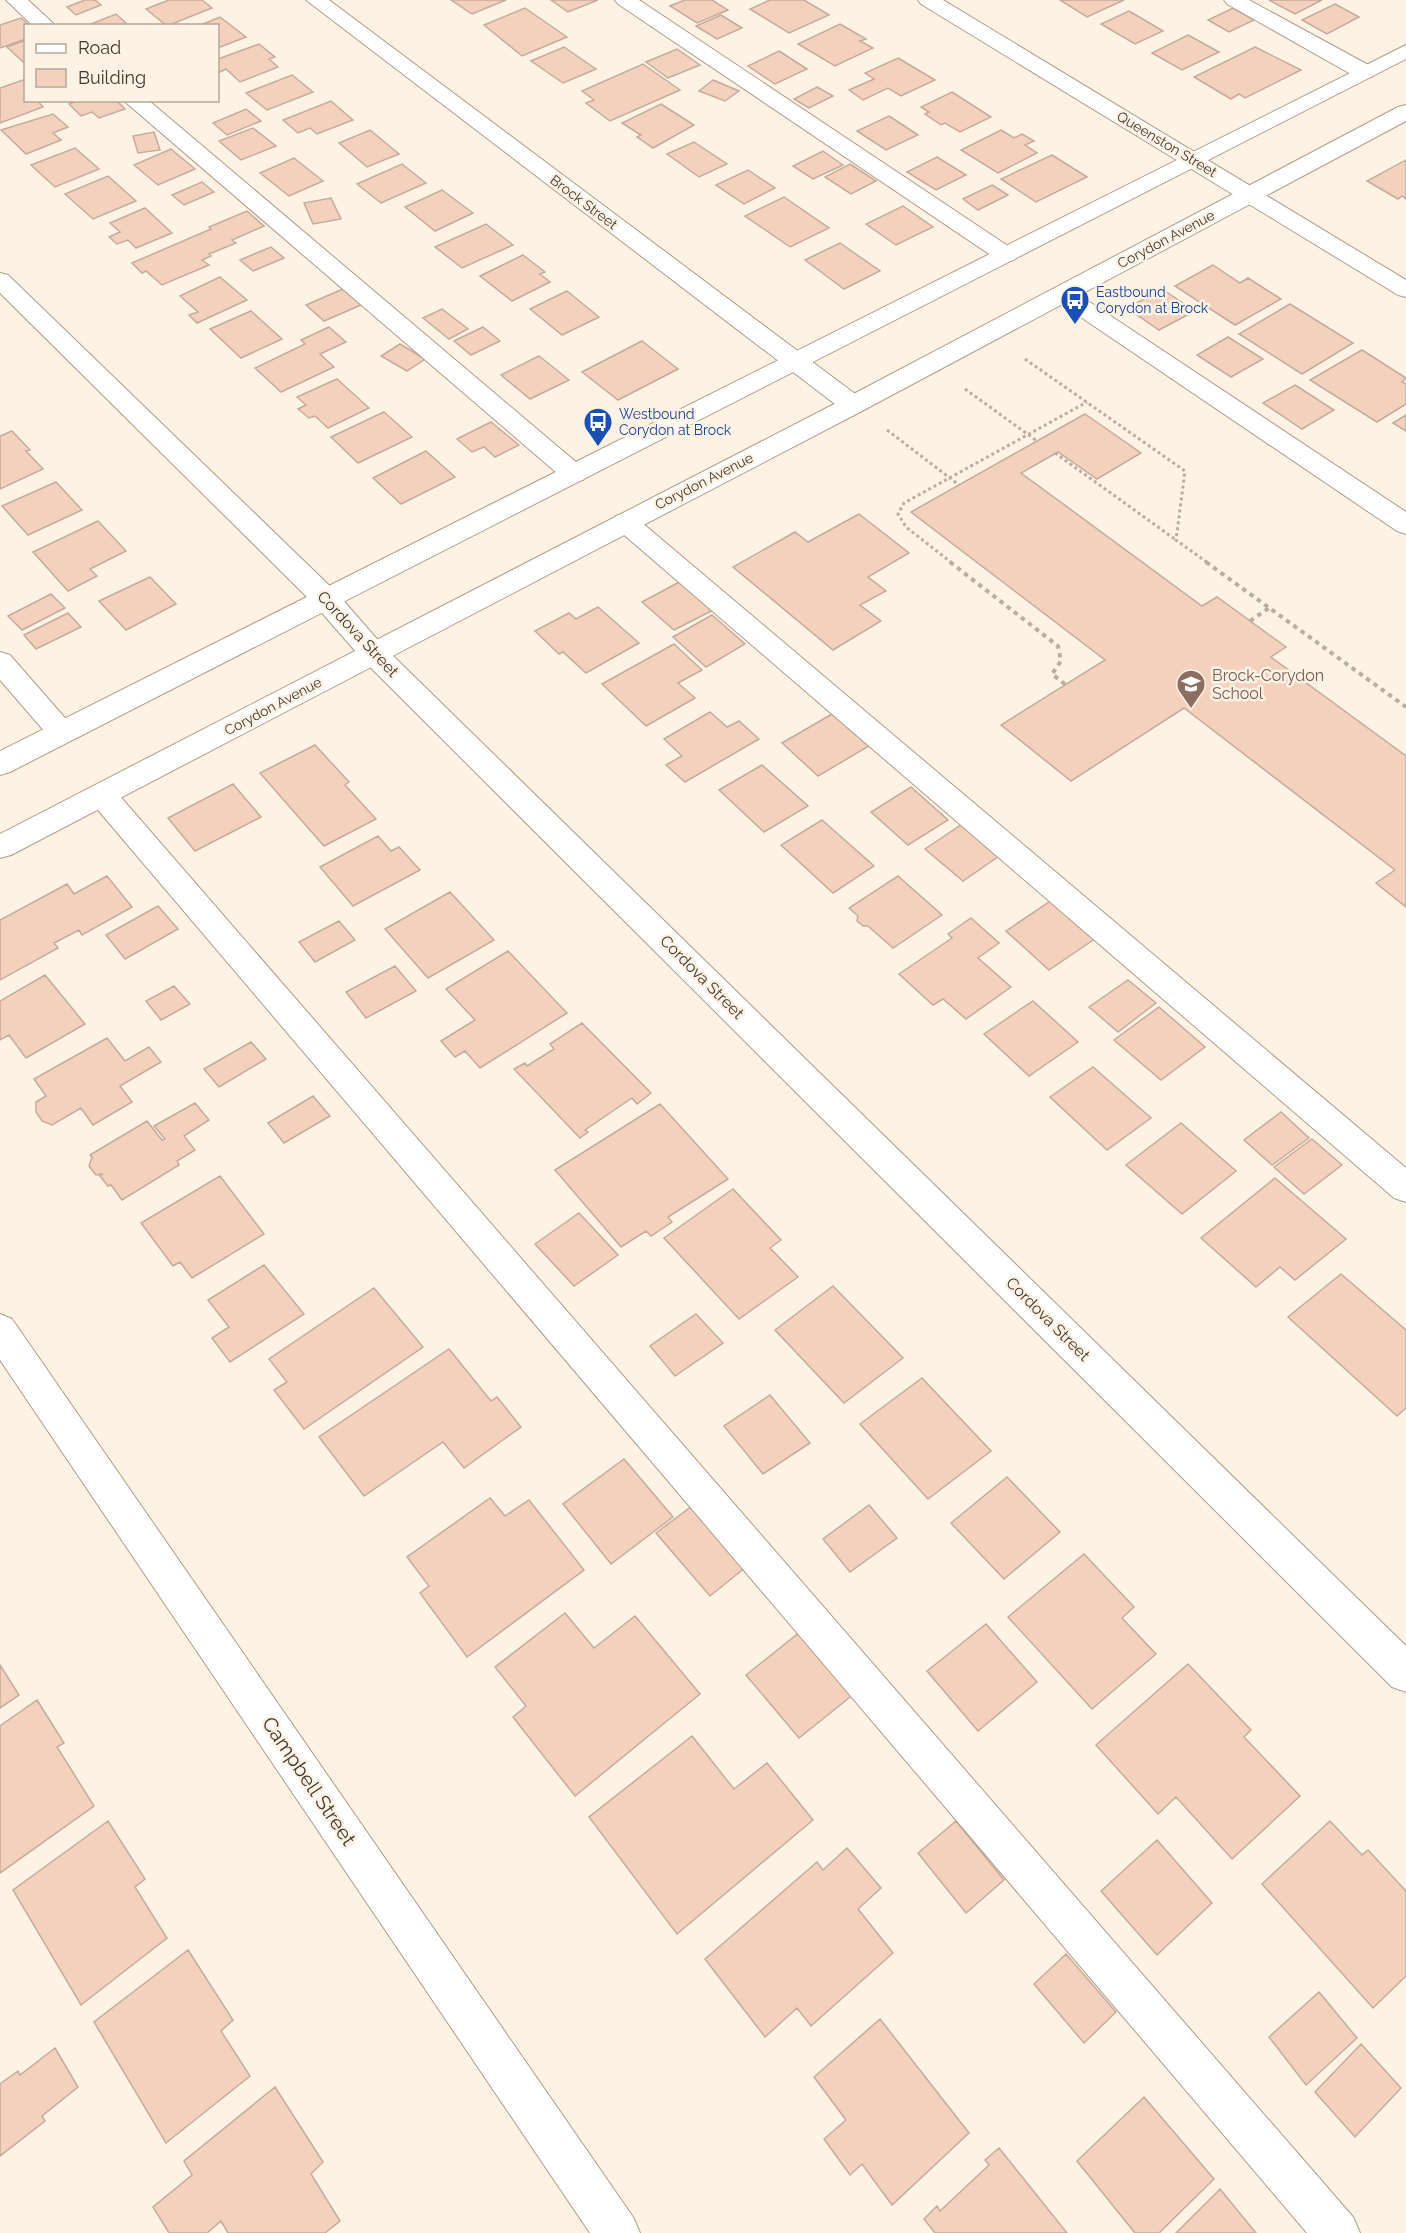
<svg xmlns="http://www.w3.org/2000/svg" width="1406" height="2233" font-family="Raleway,sans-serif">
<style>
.building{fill:#f4d1bd;stroke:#c4ab9c;stroke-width:1.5}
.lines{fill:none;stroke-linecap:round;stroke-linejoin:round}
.minor-casing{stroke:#af9c87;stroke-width:2}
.major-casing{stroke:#af9c87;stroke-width:2}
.path-far1{stroke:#b8aea3;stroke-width:3;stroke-dasharray:3 3;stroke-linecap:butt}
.path{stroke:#b8aea3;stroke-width:4;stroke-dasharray:4.5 4.5;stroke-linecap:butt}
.minor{fill:#fff;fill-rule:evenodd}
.major{fill:#fff;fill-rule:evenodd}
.labels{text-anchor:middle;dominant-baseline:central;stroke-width:5;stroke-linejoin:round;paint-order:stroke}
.far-street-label{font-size:14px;fill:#403930;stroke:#fef2e5}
.far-transit-label{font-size:14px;fill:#164399;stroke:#fef2e5;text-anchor:start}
.street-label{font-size:16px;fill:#403930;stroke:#fef2e5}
.education-label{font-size:16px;fill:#785e54;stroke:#fef2e5;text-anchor:start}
.near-street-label{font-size:20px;fill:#403930;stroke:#fef2e5}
</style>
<rect width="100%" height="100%" fill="#fef2e5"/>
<path class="building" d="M85,0h10l6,5 -25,10 -9,-8z
M169,0h33l10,8 -45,18 -21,-17z
M451,0h55l-34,14z
M551,0h47l-30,12z
M685,0h27l16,10 -31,13 -27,-17z
M770,0h34l25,15 -40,18 -39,-24z
M1060,0h64l-37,17z
M1269,0h53l-27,14z
M1335,4l24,13 -32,17 -25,-14z
M525,8l42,29 -45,19 -38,-31z
M1233,8l21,12 -25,12 -21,-12z
M1129,11l34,20 -28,13 -34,-20z
M116,14l10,9 -7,3h-33z
M721,15l21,13 -25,11 -21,-13z
M220,17l26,20 -28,11v-22h-20z
M21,18l9,8h-4v13l-26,9v-23z
M840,24l26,15 -6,2 13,7 -38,18 -37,-22z
M1188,35l31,17 -37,18 -30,-17z
M26,40v21l-3,1 -16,-15z
M259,44l16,13 -6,2 9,8 -38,15 -14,-13 -8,4v-14z
M564,47l32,22 -33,14 -32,-22z
M1255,47l46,23 -56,28 -6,-4 -8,5 -37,-22z
M677,49l23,16 -32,13 -22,-16z
M779,51l28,18 -32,15 -27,-18z
M898,58l37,22 -34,16 -13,-8 -25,12 -14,-10 25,-11 -9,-6z
M643,64l37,26 -70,31 -24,-18 8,-3 -12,-9z
M292,75l21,17 -46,18 -21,-17z
M26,79v21h11l6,7 -43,16v-35z
M713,80l26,11 -14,10 -26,-10z
M817,87l16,9 -24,12 -15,-9z
M952,92l39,25 -31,15 -15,-9 -4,2 -16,-11 4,-2 -8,-5z
M79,100h37l9,9 -26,9 -7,-6 -11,4 -12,-12z
M331,101l22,19 -36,14 -7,-6 -12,5 -15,-13z
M661,104l33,21 -41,23 -16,-11 4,-2 -19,-12z
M246,109l15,12 -34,14 -14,-12z
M53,114l15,13 -15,6 8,7 -35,14 -25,-24z
M889,116l29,19 -32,15 -29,-19z
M253,128l23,18 -35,14 -22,-19z
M370,130l29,24 -32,13 -28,-24z
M1001,130l13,8 8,-4 12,7 -9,4 12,8 -39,20 -37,-23z
M154,132l6,18 -22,3 -5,-17z
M694,142l33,22 -28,13 -32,-23z
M75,148l24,21 -44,18 -24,-22z
M171,149l24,20 -37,16 -24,-20z
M823,151l20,14 -30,14 -20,-13z
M1052,155l35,22 -51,25 -35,-23z
M937,157l29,18 -30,15 -29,-18z
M294,158l29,23 -34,15 -29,-23z
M1406,160v39l-4,-3 -4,3 -31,-18z
M402,164l24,19 -45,20 -24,-19z
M850,164l26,17 -25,13 -26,-17z
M748,170l27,18 -31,16 -28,-19z
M108,176l28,25 -43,18 -28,-25z
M202,182l12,10 -30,13 -12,-10z
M992,185l16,10 -30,15 -15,-11z
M442,190l31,23 -38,18 -30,-24z
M784,197l45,31 -39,19 -45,-31z
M331,198l10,21 -28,5 -9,-21z
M903,206l30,21 -37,18 -30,-21z
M145,208l27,25 -36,15 -8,-8 -11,4 -8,-7 11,-5 -10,-9z
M247,211l17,15 -32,14 4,3 -27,11 2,2 -9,4 7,5 -47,20 -16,-14 -4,2 -10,-10 79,-34 -2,-2z
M486,224l27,21 -51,23 -27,-21z
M840,243l40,28 -36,18 -39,-29z
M271,247l13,11 -31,13 -13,-11z
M523,255l22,17 -5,2 10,8 -38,19 -32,-25z
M1213,265l27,18 8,-5 33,21 -46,26 -60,-39z
M220,277l27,23 -50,23 -8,-8 9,-3 -18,-16z
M343,289l18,16 -37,16 -18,-16z
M1162,289l33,22 -36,19 -32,-22z
M567,291l32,26 -37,18 -32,-26z
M1290,304l63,39 -51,31 -63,-40z
M442,309l26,20 -19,10 -26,-21z
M251,311l31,28 -41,19 -31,-29z
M329,327l17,15 -26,12 14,13 -53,25 -26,-24 50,-24 -4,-4z
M483,327l17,14 -29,14 -17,-14z
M1228,337l35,22 -32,18 -34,-22z
M642,341l36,28 -60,31 -36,-28z
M400,344l25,15 -18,12 -26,-15z
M1362,350l44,28 -4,4 4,2v20l-29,18 -67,-42z
M539,356l30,24 -39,19 -29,-24z
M337,379l32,29 -41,20 -13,-12 -6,2 -11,-9 8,-4 -9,-8z
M1295,385l39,25 -32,19 -39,-26z
M384,412l28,25 -54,26 -27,-26z
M1085,414l56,39 -44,26 -39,-27 -37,21 181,133 15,-9 69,50 -15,10 135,99v151l-30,-24 19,-13 -211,-162 -113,73 -70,-56 104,-65 -194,-148z
M1406,415v16l-13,-8z
M491,422l28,23 -24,12 -11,-10 -12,5 -15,-13z
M12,431l18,19 -4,1 17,18 -43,20v-53z
M426,451l29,26 -54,27 -28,-26z
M56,482l26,28 -54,25 -26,-29z
M859,514l50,39 -41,24 18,14 -26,14 21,16 -48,29 -100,-83 62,-35 13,10z
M98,521l28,30 -36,18 7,7 -29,15 -35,-39z
M150,577l26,27 -50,26 -27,-29z
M683,580l32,29 -41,21 -32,-28z
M51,594l14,14 -43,22 -14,-14z
M598,607l41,36 -53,30 -23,-21 -4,2 -24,-23 34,-18 7,6z
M68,613l13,14 -45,22 -12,-14z
M712,615l33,29 -39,23 -33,-30z
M674,644l28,26 -24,13 17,15 -49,28 -44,-42z
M710,712l17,15 12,-6 20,18 -74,43 -19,-17 16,-9 -18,-17z
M832,714l37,32 -51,30 -36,-33z
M315,745l34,37 -4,3 31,34 -52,27 -64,-73z
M762,765l46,41 -44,26 -45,-42z
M233,784l28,33 -66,34 -27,-33z
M911,787l37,33 -40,25 -37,-33z
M822,820l52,46 -41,27 -52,-48z
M964,823l38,31 -39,27 -38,-32z
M378,836l13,15 8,-4 21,23 -67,36 -33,-39z
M107,876l25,31 -50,28 -3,-5 -25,13 4,5 -58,32v-60l67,-36 7,10z
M898,876l44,39 -49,33 -25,-22h-5l-6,-5 1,-5 -9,-8z
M450,892l44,48 -66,38 -43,-49z
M1052,900l44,38 -47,32 -43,-39z
M158,906l20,23 -53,30 -19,-24z
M971,918l28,25 -21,15 33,29 -45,32 -23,-20 -10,6 -34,-31 53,-36 -4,-4z
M339,921l16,19 -40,22 -16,-20z
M508,951l59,62 -87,55 -15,-17 -10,6 -14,-16 34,-21 -29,-31z
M395,966l21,25 -50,27 -20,-26z
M45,975l40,49 -59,34 -17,-23 -9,5v-39z
M1128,980l28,23 -38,29 -29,-25z
M174,986l16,18 -29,16 -15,-19z
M1033,1001l45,41 -49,34 -45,-42z
M1159,1007l46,40 -44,33 -47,-40z
M582,1023l69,70 -14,11 -5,-6 -47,32 3,2 -8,6 -66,-69 11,-6 2,3 27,-17 -4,-5z
M107,1038l18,23 24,-14 12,15 -41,24 12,16 -39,23 -12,-17 -29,17 -10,-4 -6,-9v-10l10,-6 -12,-17z
M251,1042l15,17 -47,28 -15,-18z
M1093,1067l58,51 -44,32 -57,-53z
M313,1096l17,20 -46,27 -16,-20z
M195,1103l14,17 -25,16 11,14 -18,11 2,4 -57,35 -11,-15 -3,1 -8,-10 2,-2 -6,1 -7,-9 3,-9 -2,-2 57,-34 15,19 3,-1 -11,-13z
M660,1104l68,75 -60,38 4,5 -21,14 -5,-5 -25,16 -66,-77z
M1281,1112l28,26 -37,27 -28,-25z
M1181,1123l55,48 -54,43 -56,-49z
M1312,1139l30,26 -38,29 -30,-27z
M220,1176l44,58 -72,44 -12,-16 -7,4 -32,-43z
M1275,1178l71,61 -51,41 -15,-13 -24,20 -55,-49z
M733,1189l48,51 -11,8 28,29 -59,42 -75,-81z
M579,1213l39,42 -44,31 -39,-42z
M264,1265l40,49 -74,48 -18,-24 17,-11 -21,-27z
M1341,1274l65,56v78l-9,8 -109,-99z
M833,1286l70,72 -59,45 -69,-73z
M374,1288l49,59 -119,82 -30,-39 13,-8 -18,-23z
M696,1314l27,29 -48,33 -25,-30z
M449,1349l42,52 6,-4 24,30 -57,41 -21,-26 -79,54 -45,-59z
M922,1378l69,73 -63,48 -68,-75z
M770,1395l40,48 -47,31 -39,-48z
M624,1459l49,58 -62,47 -48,-60z
M1007,1477l53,55 -56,47 -53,-56z
M490,1498l15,18 24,-16 55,70 -117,87 -47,-64 9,-7 -22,-29z
M869,1505l28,33 -47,34 -27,-33z
M692,1506l54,61 -36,29 -54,-63z
M1084,1554l50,53 -12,11 34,36 -64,55 -84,-92z
M565,1613l29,35 41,-32 65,78 -125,102 -62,-79 13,-11 -31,-39z
M986,1624l51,58 -59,49 -51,-60z
M805,1628l54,62 -60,48 -53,-63z
M1188,1664l63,66 -7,7 56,59 -68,63 -56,-62 -18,17 -62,-69z
M0,1665l19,30 -19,13z
M37,1700l27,43 -7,4 37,59 -94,67v-147z
M692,1736l42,53 33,-26 46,57 -136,114 -88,-117z
M108,1821l37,58 -10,8 32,51 -86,67 -68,-115z
M956,1821l48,59 -38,33 -48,-60z
M1330,1821l32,34 6,-5 38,41v85l-33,32 -111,-124z
M1157,1840l55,63 -55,52 -56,-64z
M847,1848l34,40 -23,21 35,44 -82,73 -14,-18 -32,29 -60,-78 112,-97 6,8z
M188,1950l45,70 -12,11 29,45 -84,67 -72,-121z
M1066,1954l50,58 -32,31 -50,-59z
M1319,1992l38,46 -51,47 -37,-48z
M880,2019l89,114 -77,72 -30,-41 -12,11 -26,-36 22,-19 -32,-43z
M1361,2044l40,44 -46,49 -40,-45z
M55,2048l23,39 -36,29 3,5 -45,35v-72l18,-13 2,4z
M275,2087l48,75 -12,12 29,47 -15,12h-97l-7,-12 -14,12h-38l-16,-26 39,-32 -8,-14z
M1144,2097l70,82 -55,54h-24l-58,-72z
M999,2148l68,85h-132l-11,-14 13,-13 3,5 49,-46 -4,-5z
M1220,2189l36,44h-80z"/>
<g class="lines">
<g class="minor-casing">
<path id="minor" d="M6,0h22l28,26h-23z
M306,0h23l533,399 4,6 -4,6 -9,2 -9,-2z
M615,0h24l375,250 4,5 -4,5 -8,2 -8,-2 -380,-256z
M918,0h25l463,280v17l-8,-2 -477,-291z
M1224,0h25l123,67 3,5 -3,5 -8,1 -8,-1 -129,-73z
M123,100h25l435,368 4,6 -4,6 -9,2 -9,-2z
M0,273l8,2 328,317 47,54 1023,1000v46l-14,-5 -1029,-1027 -47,-54 -316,-313z
M1062,287l8,2 336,223v22l-9,-3 -343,-232 -4,-5 4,-5z
M625,513l9,3 772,652v34l-12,-4 -778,-670 -4,-6 4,-6z
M0,652l10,3 62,71 4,7 -4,7 -10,3 -10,-3 -52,-60z
M102,784l10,3 1241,1430 7,16h-53l-1215,-1430 -5,-8 5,-8z
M0,1314l12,5 621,898 7,16h-50l-590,-873z"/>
</g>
<g class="major-casing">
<path id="major" d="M1406,45v14l-1396,713 -10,3v-24z
M1406,105v16l-544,290 -851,444 -11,3v-24l844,-435 554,-292z"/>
</g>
<path class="path-far1" d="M1025,359l160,112 -9,69 32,23
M965,389l72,52
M887,430l72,55
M1055,453l121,87
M952,563l-46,-36 -8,-13 6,-11 183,-101"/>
<path class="path" d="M950,562l108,84 3,15 -9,13 14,11
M1206,562l200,145
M1250,621l19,-13"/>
<use href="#minor" class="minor"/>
<use href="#major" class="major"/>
</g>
<defs>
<g id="bus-pin" transform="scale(1.5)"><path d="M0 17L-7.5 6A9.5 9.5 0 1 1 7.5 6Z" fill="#1a4fb4" stroke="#fef2e5"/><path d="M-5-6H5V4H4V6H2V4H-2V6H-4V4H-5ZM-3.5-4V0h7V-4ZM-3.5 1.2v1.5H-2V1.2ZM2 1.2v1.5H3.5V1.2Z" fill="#fff"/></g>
<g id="school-pin" transform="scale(1.5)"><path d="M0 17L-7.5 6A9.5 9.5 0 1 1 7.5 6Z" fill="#8d6e63" stroke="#fef2e5"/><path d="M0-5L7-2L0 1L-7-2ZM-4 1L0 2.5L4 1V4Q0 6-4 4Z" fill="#fff"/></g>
</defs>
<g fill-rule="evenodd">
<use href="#bus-pin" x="1075" y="300"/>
<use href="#bus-pin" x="598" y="422"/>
<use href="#school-pin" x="1191" y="684"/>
</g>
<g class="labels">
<g class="far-street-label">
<text transform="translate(1167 144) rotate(31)">Queenston Street</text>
<text transform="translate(584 202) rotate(37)">Brock Street</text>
<text transform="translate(1166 239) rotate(-28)">Corydon Avenue</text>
<text transform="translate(704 481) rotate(-27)">Corydon Avenue</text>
<text transform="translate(273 706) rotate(-28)">Corydon Avenue</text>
</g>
<g class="far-transit-label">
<text x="1096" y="292">Eastbound<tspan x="1096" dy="16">Corydon at Brock</tspan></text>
<text x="619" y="414">Westbound<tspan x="619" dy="16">Corydon at Brock</tspan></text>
</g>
<g class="street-label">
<text transform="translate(358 634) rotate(47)">Cordova Street</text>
<text transform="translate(702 977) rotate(45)">Cordova Street</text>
<text transform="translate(1048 1319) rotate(45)">Cordova Street</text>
</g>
<g class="education-label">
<text x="1212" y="675">Brock-Corydon<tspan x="1212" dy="18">School</tspan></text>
</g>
<g class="near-street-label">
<text transform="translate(309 1781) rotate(56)">Campbell Street</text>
</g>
</g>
<rect x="24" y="24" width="195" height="78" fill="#fef2e5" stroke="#b2a89d" stroke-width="1.5"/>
<rect x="36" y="44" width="30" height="9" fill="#ffffff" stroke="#b2a89d" stroke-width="1.5"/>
<text x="78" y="54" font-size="18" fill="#403930">Road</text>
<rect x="36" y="69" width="30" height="18" fill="#f4d1bd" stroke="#b2a89d" stroke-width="1.5"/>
<text x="78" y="84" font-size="18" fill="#403930">Building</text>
</svg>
